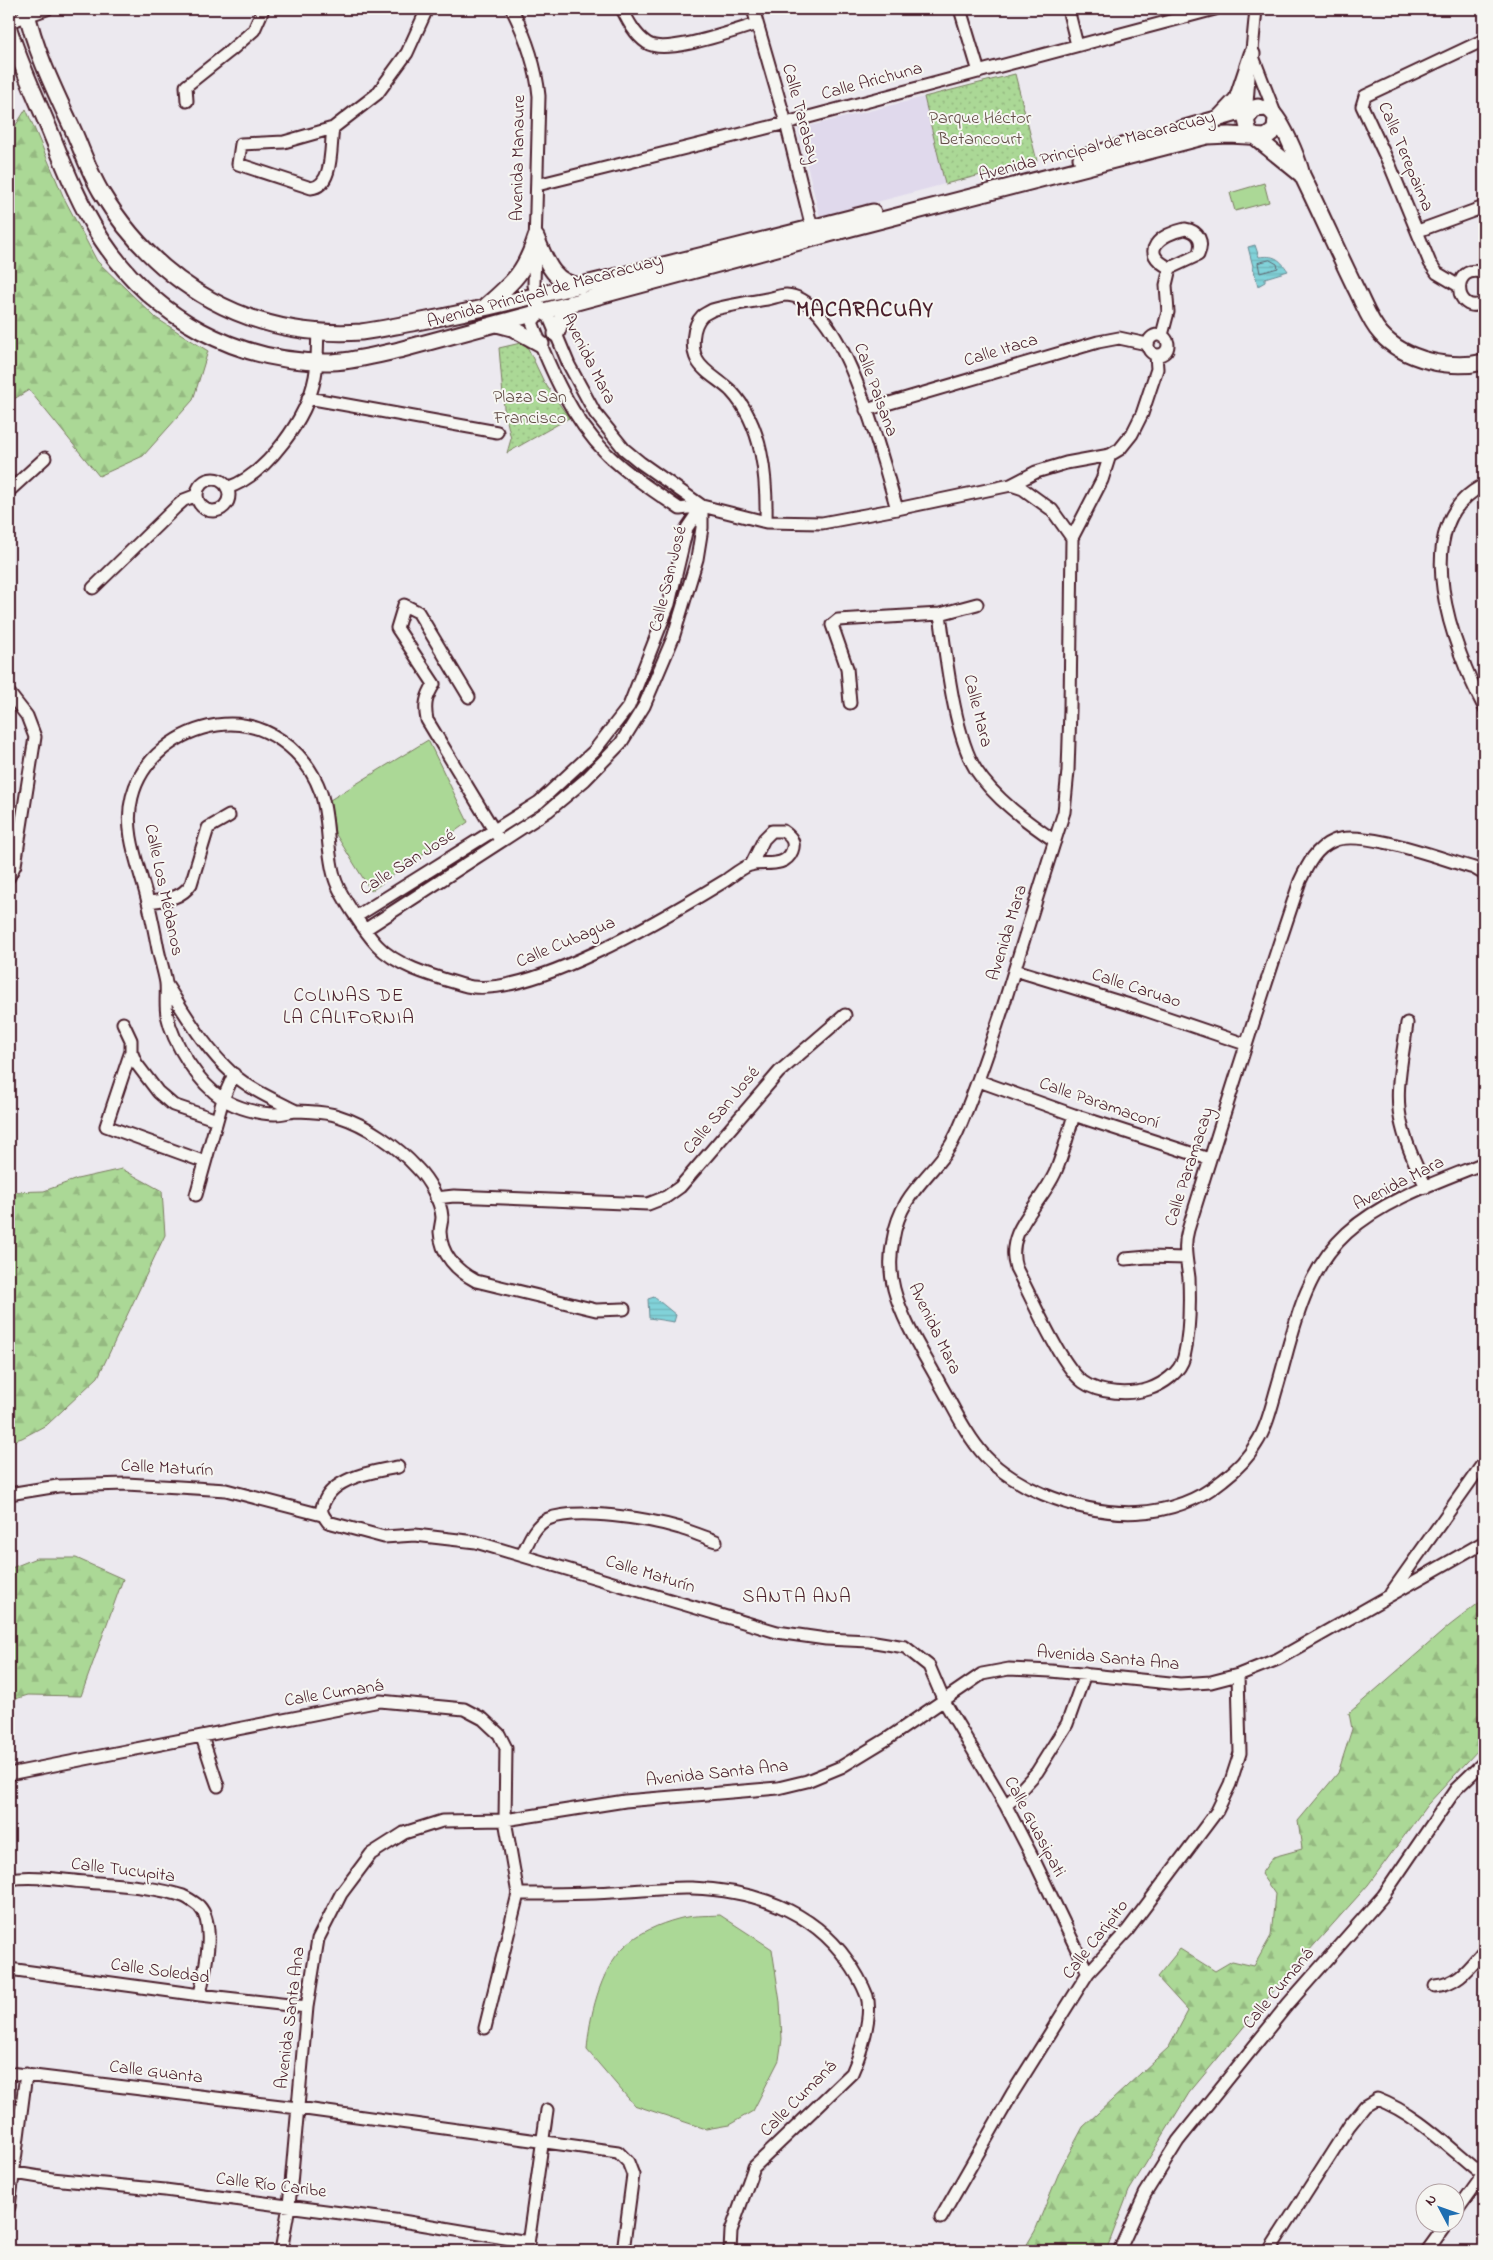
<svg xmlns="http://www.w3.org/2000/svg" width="1493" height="2260" font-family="'Indie Flower',sans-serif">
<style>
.built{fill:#e0d9ec}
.grass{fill:url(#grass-dots);stroke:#7a7c60}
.forest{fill:url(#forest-firs);stroke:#7a7c60}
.garden{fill:#abd896;stroke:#7a7c60}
.water{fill:url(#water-rules);stroke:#6b8a93}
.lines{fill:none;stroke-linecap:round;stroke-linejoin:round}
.shore{stroke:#606771;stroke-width:1}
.minor-casing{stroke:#4a1f2b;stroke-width:15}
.tertiary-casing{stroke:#4a1f2b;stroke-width:19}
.minor{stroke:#f6f6f2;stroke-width:11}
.tertiary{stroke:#f6f6f2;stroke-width:15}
.labels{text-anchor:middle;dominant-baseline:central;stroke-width:4;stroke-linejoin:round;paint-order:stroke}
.street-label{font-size:18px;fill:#4a1f2b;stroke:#f6f6f2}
.park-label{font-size:18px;fill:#624d46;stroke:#f6f6f2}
.neighbourhood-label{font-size:19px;letter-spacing:1px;fill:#4a1f2b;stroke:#f6f6f2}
.district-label{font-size:22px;font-weight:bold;letter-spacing:1px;fill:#4a1f2b;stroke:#f6f6f2}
</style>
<defs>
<pattern id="grass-dots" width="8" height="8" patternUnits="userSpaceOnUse" patternTransform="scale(1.25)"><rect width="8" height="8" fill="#abd896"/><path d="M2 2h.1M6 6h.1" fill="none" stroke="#95b981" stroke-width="1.8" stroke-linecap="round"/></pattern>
<pattern id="forest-firs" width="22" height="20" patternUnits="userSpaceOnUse" patternTransform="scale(1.25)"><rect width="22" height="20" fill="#abd896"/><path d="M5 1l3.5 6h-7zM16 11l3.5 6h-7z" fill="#95b981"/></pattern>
<pattern id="water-rules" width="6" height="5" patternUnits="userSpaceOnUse" patternTransform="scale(1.25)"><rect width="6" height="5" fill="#81d2d9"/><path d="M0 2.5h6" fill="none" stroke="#71b4ba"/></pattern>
</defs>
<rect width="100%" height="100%" fill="#ece9ef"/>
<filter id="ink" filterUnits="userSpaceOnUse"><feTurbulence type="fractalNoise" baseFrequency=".02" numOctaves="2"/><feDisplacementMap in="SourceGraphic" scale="10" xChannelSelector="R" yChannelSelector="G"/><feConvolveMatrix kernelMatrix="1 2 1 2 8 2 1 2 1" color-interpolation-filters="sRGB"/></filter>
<g filter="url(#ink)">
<path class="built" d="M924,97l21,87 -125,33 -22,-88z"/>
<path class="grass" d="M1015,74l22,87 -92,23 -21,-87z
M525,342l19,40 25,36 -62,35 4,-14 -7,-31 -5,-60z"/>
<path class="forest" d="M26,109l38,89 33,63 59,57 52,33 -15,49 -50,56 -44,20 -70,-86 -20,12v-161l3,-3 -3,-42v-60z
M122,1169l40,22 3,44 -67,142 -50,47 -26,14 -13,4v-250l35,-1 33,-12z
M36,1558h40l47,21 -42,117 -53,-1 -19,6v-82l4,-3 -4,-47z
M1484,1599v147l-5,3 -52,56 -59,80 -87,97 -92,111 -60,98 -23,60h-83l12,-20 25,-61 23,-43 86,-80 19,-36 -31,-34 23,-28 35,22 17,-10 22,5 17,-30 4,-42 -14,-20 12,-17 29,-8 -4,-28 40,-48 14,-44 -3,-16 100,-87z"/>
<path class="garden" d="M1264,183l5,19 -34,9 -5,-18z
M428,740l40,82 -97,69 -36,-58 -5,-33z
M720,1915l52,34 8,53 2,37 -3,21 -26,51 -24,14 -23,4 -72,-24 -47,-55c2,-32 13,-80 37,-103 14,-14 35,-23 54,-28 13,-4 28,-3 42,-4z"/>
<path class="water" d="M1255,245l4,12c15,-2 20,1 29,14l-23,7v4l-7,4 -10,-39z
M654,1297l22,18 -2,7 -25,-4 -1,-19z"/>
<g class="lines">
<path class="shore" d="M1270,260l7,4 1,4 -18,5 -2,-10z"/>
<g class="minor-casing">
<path id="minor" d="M512,9c14,28 24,55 27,87l-5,189 6,27
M622,9c6,12 13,26 25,34 19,13 88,-13 110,-19
M753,9l33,114 26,105
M960,9l19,63
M1068,9l9,36
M9,22l38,-13
M1252,54l24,62
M1251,61l5,-52
M187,101l-1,-15 44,-35 24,-21 8,-18 -1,-3
M1246,116l3,-39
M333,128c-3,18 1,58 -22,60l-73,-24 3,-20 43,-2 49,-14 44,-34 30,-41 20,-44
M537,185l249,-62 429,-114
M1185,229c14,2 19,13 13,26l-28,13c-33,-16 -9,-34 15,-39z
M1418,231l66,-24
M1484,273c-34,-12 -31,44 0,30
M1459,286l-22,-13 -7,-10 -39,-95 -29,-62 3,-10 119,-56
M540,312l9,5 20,48 26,48 29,36 17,14 61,43 64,16 56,1 75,-14 114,-24 25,-13 30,-9 44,-8 10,-6 12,-15 10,-20 15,-45 -1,-14
M540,312l-8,10c18,47 39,96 75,132 22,21 48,38 73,55l22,-3
M1148 345a10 10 0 1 1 20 0a10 10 0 1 1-20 0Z
M1162,335l6,-23 -2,-27 4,-17
M308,398l189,34
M866,410l232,-68 21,-4 28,6
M197 495a16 16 0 1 1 32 0a16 16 0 1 1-32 0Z
M1011,485l12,4 29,21 20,28 -2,171 -2,62 -4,41c-21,65 -41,130 -61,195 -14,43 -28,85 -46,126 -18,41 -56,54 -64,107 -3,15 -3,34 1,49 9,34 30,65 46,95 14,24 26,51 45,72 15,16 38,30 58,38 60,25 128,29 180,-14 13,-10 25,-22 33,-36 10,-15 15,-35 20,-53 17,-56 25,-116 71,-158 36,-33 92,-52 137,-70
M1484,485c-79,39 -30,165 0,222
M227,488c40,-13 80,-70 88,-111 3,-15 2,-31 3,-47
M9,491l36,-33
M766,522c1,-44 -3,-97 -35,-131 -10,-10 -28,-19 -34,-31 -6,-12 -5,-34 5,-44 2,-2 7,-4 10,-6 18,-5 37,-8 55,-11 6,-1 13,-4 19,-4 58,2 97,168 111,214
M1072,538l30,-58 8,-25
M93,588l82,-80 9,-8 13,-5
M940,614c6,42 14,121 36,156 19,29 50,51 79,71
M9,693l18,23 8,21 -20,128 -6,12
M469,697l-51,-85 -14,-7 -7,23 37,56c-8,13 -10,21 -7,36l71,117
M850,703l-3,-35 -15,-43 6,-5 102,-6 37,-10
M149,902c16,-2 32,-3 42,-18l17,-56 21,-12
M357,916l182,-114 55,-51 35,-45 40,-102 18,-76 15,-22
M366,929l182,-118 37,-31 36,-37 23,-37 29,-68 24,-79 5,-31v-22
M1015,970l121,37 109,37
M166,984c20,31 39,65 67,90 18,16 42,26 63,37
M123,1023l8,17v11l5,12 22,29 15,13 44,15
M1407,1023c-4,34 -14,70 -5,103 5,21 15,42 24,61
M131,1051l-25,75 99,36
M979,1081l95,34 135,44
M1074,1115c-6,19 -11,40 -19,58 -15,33 -51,58 -39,95 15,28 44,97 67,114 16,12 48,13 66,7 14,-5 31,-16 35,-32 6,-25 6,-54 5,-79 -2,-17 -6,-31 -1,-48 36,-117 73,-233 112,-349 8,-17 16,-33 33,-40 28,-13 111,19 141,27l10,6
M196,1195l27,-96 11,-25
M436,1198l18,-2 194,8 18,-7 14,-10 99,-115 66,-57
M1125,1259l23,-2 38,1
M624,1309l-28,1 -120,-29c-19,-10 -35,-26 -36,-49 0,-5 2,-10 2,-15 -1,-16 -14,-38 -25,-49 -20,-22 -50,-43 -79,-52 -11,-4 -27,-4 -39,-5 -8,0 -16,3 -24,3 -16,0 -38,-6 -52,-15 -25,-16 -50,-56 -56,-84 -2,-10 0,-22 -1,-32 -2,-13 -7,-26 -9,-39 -3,-15 -6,-31 -10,-46 -8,-32 -24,-67 -15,-101 10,-40 47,-66 85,-72 47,-7 89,25 104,68 9,27 5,58 14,86 5,16 30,53 42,66 20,22 59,32 86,40 61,18 206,-70 260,-103 8,-5 18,-14 27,-17 13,-4 35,4 42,-14 4,-10 -2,-15 -9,-20h-11l-8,8 -13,26
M398,1467c-23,4 -60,10 -72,31 -6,11 -6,14 2,24l56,15 31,-2 61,7 301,90 49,7 43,2 36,6 24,19 15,35 62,105 29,56 53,111
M9,1494l49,-8 68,-2 53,3 47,3 96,25
M522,1555c6,-12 12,-30 26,-36 28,-12 102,0 132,9 12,4 24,9 36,13
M1391,1593l93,-131
M202,1737l16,49
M9,1774l371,-73 84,8 19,10 16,15 7,14 -1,72 13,74 -33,134
M1006,1806l31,-34 30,-48 18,-50
M9,1879c25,-4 51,1 76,3 32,3 67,4 98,14 5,2 12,7 16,10 18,19 5,66 1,89
M518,1894c31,0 63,0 94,-2 27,-1 54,-5 80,-4 60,2 119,21 155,72 8,11 15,23 20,36 6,20 -7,59 -15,77l-98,94 -23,64 -1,20
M9,1969l191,26 107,12
M1435,1986c24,-2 35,-20 49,-36
M9,2073l289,35 320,44 10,10 5,13 -10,76
M9,2172l43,7 113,11 237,31 126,21
M9,2207l17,-133
M1456,2212l28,-39
M941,2218l71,-124 76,-121 39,-42 90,-120 13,-27 10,-31 -2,-78
M281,2251l8,-45 18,-199 11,-68 23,-45 30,-40 33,-21 38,-12 63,-1 120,-19 153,-13 29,-7 34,-14 46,-28 95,-65 27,-5 42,2 129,13 31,-2 27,-7 40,-16 206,-117
M527,2251l20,-141
M1119,2251l26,-57 33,-53 110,-137 95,-108 73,-107 28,-27
M1269,2251l80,-125 16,-20 12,-7c40,15 72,49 106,76
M1427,2251l21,-29"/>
</g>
<g class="tertiary-casing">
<path id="tertiary" d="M26,9c9,42 29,82 47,121 9,20 16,42 28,62 57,94 149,147 260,140 17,-2 34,-6 51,-9 41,-8 82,-17 122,-27 114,-26 226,-55 339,-84
M9,29c11,35 27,68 41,102 15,37 30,75 52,109 52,78 136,124 230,122 22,-1 45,-7 67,-12l452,-122 356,-92 22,-1 37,2 9,-7 1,-12
M1219,118l18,-19 15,-45
M1081,158l177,-51
M1302,175l-53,-43 -3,-12 8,-11 13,-1c14,8 31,51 35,67 18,37 35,75 53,112 8,15 14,34 26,47 23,26 70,36 103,28
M536,237c10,23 16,46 44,49
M485,307c28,-25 39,-33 51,-70
M497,324l15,4 29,16
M556,334l8,-21 7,-10"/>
</g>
<use href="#minor" class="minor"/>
<use href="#tertiary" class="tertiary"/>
</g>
</g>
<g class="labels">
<g class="street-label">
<text transform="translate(872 82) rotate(-15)">Calle Arichuna</text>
<text transform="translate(800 114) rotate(75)">Calle Tarabay</text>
<text transform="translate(1097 147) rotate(-14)">Avenida Principal de Macaracuay</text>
<text transform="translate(1405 157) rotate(67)">Calle Terepaima</text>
<text transform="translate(519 158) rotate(-89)">Avenida Manaure</text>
<text transform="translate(545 292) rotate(-15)">Avenida Principal de Macaracuay</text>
<text transform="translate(1001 351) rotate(-17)">Calle Itaca</text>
<text transform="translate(588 359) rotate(63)">Avenida Mara</text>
<text transform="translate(875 390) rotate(70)">Calle Paisana</text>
<text transform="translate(669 579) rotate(-76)">Calle San José</text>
<text transform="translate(977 711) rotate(76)">Calle Mara</text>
<text transform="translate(408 863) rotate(-32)">Calle San José</text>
<text transform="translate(163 890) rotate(78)">Calle Los Médanos</text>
<text transform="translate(1008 933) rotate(-73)">Avenida Mara</text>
<text transform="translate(566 943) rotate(-23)">Calle Cubagua</text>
<text transform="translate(1136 989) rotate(18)">Calle Caruao</text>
<text transform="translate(1099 1104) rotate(19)">Calle Paramaconí</text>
<text transform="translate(722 1111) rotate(-50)">Calle San José</text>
<text transform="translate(1190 1167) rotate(-72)">Calle Paramacay</text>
<text transform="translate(1399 1184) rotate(-27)">Avenida Mara</text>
<text transform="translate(934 1329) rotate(64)">Avenida Mara</text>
<text transform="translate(167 1469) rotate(3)">Calle Maturín</text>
<text transform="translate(650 1575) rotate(17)">Calle Maturín</text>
<text transform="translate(1108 1659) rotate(5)">Avenida Santa Ana</text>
<text transform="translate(334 1694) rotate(-9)">Calle Cumaná</text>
<text transform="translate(717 1774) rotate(-6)">Avenida Santa Ana</text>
<text transform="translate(1034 1827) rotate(62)">Calle Guasipati</text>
<text transform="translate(123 1871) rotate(7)">Calle Tucupita</text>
<text transform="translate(1096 1940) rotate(-52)">Calle Caripito</text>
<text transform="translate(160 1972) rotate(8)">Calle Soledad</text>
<text transform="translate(1279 1989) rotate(-50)">Calle Cumaná</text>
<text transform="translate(291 2018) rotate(-83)">Avenida Santa Ana</text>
<text transform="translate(156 2073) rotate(7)">Calle Guanta</text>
<text transform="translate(799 2099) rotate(-45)">Calle Cumaná</text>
<text transform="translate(271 2186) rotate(7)">Calle Río Caribe</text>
</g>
<g class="park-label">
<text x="980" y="119">Parque Héctor<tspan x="980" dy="21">Betancourt</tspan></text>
<text x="530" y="398">Plaza San<tspan x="530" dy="21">Francisco</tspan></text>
</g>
<g class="neighbourhood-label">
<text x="349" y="996">COLINAS DE<tspan x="349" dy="22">LA CALIFORNIA</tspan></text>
<text x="797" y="1597">SANTA ANA</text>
</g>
<g class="district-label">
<text x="865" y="311">MACARACUAY</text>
</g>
</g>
<rect width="1493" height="2260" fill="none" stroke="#f6f6f2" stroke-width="30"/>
<rect x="15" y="15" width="1463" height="2230" fill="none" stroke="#4a1f2b" stroke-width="2" filter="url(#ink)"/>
<g transform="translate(1440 2208) rotate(311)"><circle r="24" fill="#f6f6f2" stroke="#b1a0a2"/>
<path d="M0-4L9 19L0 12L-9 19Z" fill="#1f6fb2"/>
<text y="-8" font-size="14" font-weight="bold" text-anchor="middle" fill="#4a1f2b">N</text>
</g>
</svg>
